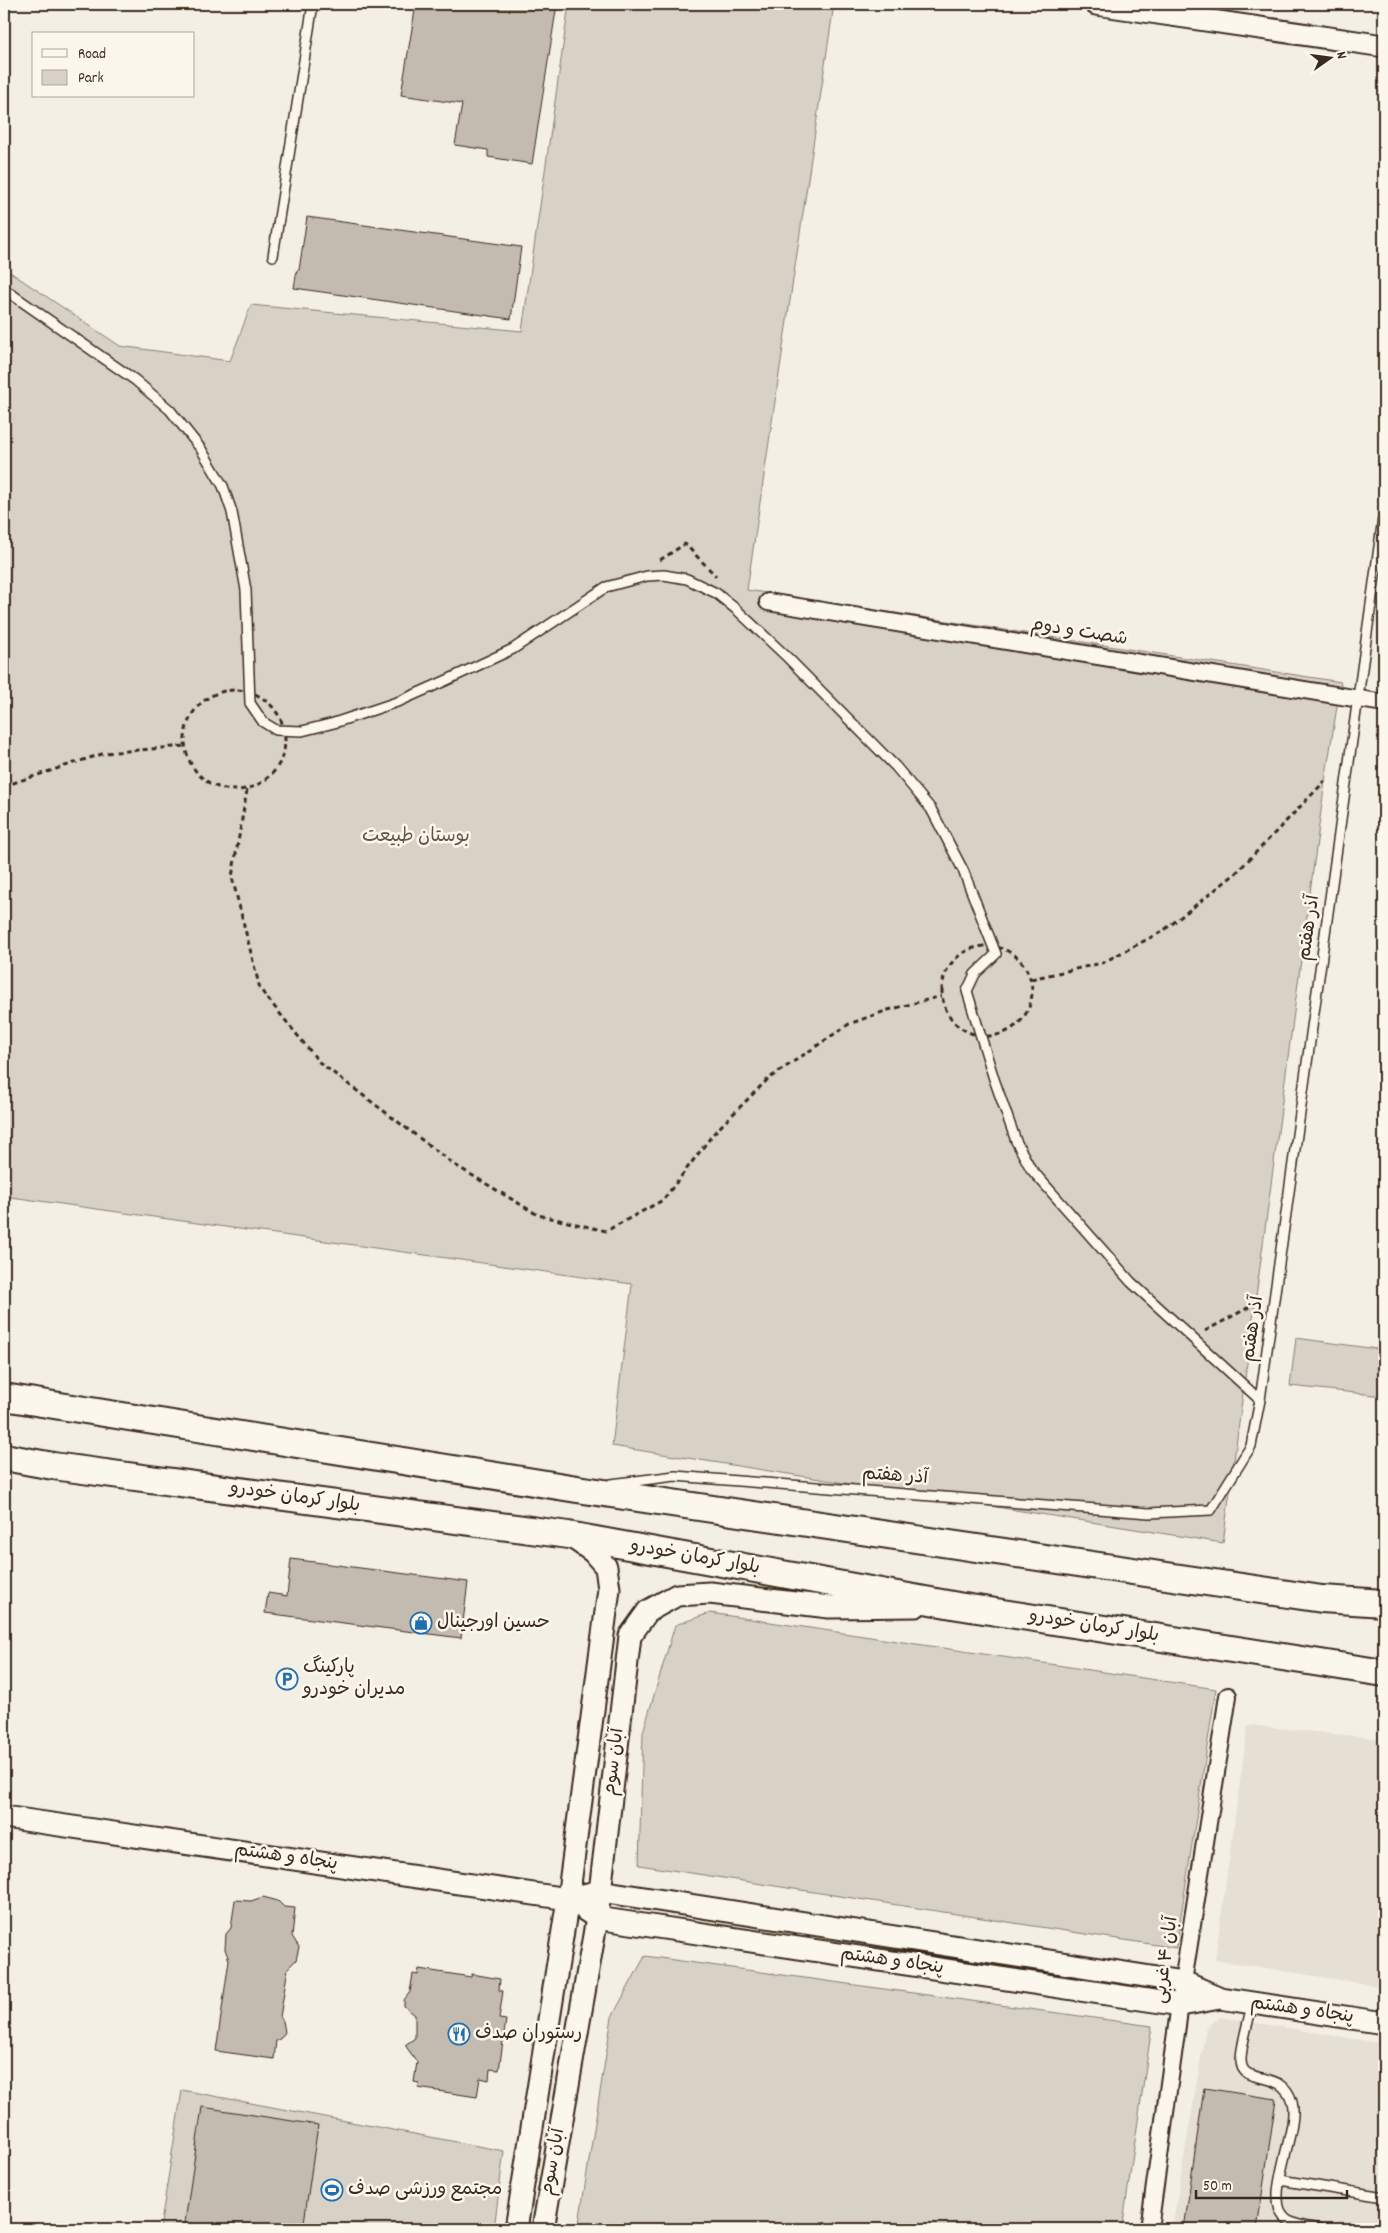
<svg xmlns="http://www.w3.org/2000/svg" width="1388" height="2233" font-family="Dekko,'Playpen Sans Arabic',sans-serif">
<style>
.built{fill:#e5dfd4}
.green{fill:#d8d1c6;stroke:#8a7e72}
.building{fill:#c3bbb0;stroke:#3b2a1e}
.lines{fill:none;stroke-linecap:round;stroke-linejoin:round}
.service-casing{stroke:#3b2a1e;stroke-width:12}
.minor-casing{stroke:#3b2a1e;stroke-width:20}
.tertiary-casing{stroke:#3b2a1e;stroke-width:25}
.primary-casing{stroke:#3b2a1e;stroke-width:30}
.path{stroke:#3b2a1e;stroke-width:3;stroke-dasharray:5 4;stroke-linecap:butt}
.service{stroke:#fbf7ec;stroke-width:9}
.minor{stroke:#fbf7ec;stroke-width:16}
.tertiary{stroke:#fbf7ec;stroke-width:21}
.primary{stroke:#fbf7ec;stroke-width:26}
.labels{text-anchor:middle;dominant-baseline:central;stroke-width:5;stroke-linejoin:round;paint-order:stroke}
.street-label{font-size:19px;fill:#3b2a1e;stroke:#fbf7ec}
.park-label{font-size:19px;fill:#625448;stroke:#fbf7ec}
.poi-label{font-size:19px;fill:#3b2a1e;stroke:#fbf7ec;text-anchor:start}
</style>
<rect width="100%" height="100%" fill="#f3efe4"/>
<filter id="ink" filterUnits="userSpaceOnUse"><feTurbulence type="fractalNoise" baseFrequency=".02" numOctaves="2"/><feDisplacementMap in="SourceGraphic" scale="10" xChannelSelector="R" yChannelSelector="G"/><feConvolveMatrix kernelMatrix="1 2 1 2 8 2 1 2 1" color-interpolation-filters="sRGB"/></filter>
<g filter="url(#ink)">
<path class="built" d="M1248,1725l136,14v248l-169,-27z
M1220,2017l164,27v185h-212l34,-201z"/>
<path class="green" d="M569,4h265l-87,586 594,92 -16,99 -102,762 -611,-97 20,-162 -628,-88v-928l116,78 110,15 21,-56 271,26z
M1296,1338l88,12v46l-94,-10z
M710,1613l506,76 -40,259 -537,-83 4,-133 32,-107z
M645,1956l507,70 -30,203h-544l34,-212z
M182,2090l322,61 -10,78h-334z"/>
<path class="building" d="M416,4h141l-25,160 -44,-7v-7l-33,-5 7,-41 -61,-9z
M307,217l214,30 -10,72 -217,-31 3,-18h2z
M291,1559l177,23 -7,56 -196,-25 3,-20 19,3z
M263,1897l15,4 6,6 11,1 -3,28 7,11 -3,13 -8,8 -8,49 3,4 2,11 -4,6 -5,3 -2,18 -58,-8 13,-91 -4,-11 1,-15 5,-6 4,-28 16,1z
M419,1969l52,8 1,-3 28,5 -1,11 4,1 -4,28 7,1 -7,50 -9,-1 -1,11 -9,-2 -3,19 -59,-9 1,-5 -5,-1 3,-20 -12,-17 10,-7v-23l-11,-9v-6l6,-8 3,-18 5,1z
M1204,2088l72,11 -19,130h-73z
M202,2107l116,18 -15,104h-119z"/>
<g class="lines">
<g class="service-casing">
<path id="service" d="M273,256l40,-252
M4,289l131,91 35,30 31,39 22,37 9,26 14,78 4,113 13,19 13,8 26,1 32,-8 66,-22 45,-20 68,-32 93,-62 41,-11 17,-1 23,4 29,14 21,17 51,48 108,109 35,42 32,61 33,84 -21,20 -8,17 27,88 22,62 15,28 100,113 129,118
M611,1484l64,-8 474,37 62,-3 40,-64 9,-46 124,-889
M1252,2004c-3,17 -11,40 -11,56 0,28 41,6 51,42 8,29 -31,99 -5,118 9,6 22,7 33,9
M1280,2180l104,17"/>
</g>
<g class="minor-casing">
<path id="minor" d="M768,602l616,101
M1149,2229l34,-247 45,-286"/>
</g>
<g class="tertiary-casing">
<path id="tertiary" d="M1096,4l288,42
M4,1817l564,82 32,-8 583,91 37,16 164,25
M585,1910l12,8 584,87 39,-7
M516,2229l52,-330 41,-310 -3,-22 -13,-15 -23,-16
M543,2229l54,-311 33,-282 18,-25 29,-16 33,-2 119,14 87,-1"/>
</g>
<g class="primary-casing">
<path id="primary" d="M4,1397l573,92 745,110 62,4
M4,1457l49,9 515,69 390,71 426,67"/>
</g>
<path class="path" d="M660,560l25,-16 31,32
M185 740a50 50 0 1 1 100 0a50 50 0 1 1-100 0Z
M4,786l101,-33 80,-7
M247,790l-15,87 28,112 59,73 136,103 83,50 68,16 57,-31 51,-67 54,-54 81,-55 39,-14 54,-14
M942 991a45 45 0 1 1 90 0a45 45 0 1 1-90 0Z
M1031,979l71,-16 61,-32 72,-57 90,-93
M1205,1331l50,-27"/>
<use href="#service" class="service"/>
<use href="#minor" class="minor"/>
<use href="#tertiary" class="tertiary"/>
<use href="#primary" class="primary"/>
</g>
</g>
<defs>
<g id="shop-ring" transform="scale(1.125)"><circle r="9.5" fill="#fbf7ec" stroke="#1f6fb2" stroke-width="1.5"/><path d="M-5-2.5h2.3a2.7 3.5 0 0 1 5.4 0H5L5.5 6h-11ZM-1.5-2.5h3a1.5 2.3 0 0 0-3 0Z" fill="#1f6fb2"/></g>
<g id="parking-ring" transform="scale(1.125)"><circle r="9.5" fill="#fbf7ec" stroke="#1f6fb2" stroke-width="1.5"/><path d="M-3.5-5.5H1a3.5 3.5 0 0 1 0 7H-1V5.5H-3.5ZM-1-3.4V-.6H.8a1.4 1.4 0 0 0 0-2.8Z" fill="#1f6fb2"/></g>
<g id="restaurant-ring" transform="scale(1.125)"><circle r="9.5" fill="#fbf7ec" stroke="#1f6fb2" stroke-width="1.5"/><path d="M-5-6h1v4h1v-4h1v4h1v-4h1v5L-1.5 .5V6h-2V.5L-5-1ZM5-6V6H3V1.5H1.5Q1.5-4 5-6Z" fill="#1f6fb2"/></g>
<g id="stadium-ring" transform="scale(1.125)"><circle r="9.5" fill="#fbf7ec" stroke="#1f6fb2" stroke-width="1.5"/><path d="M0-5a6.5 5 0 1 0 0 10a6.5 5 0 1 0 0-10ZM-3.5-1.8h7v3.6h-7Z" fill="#1f6fb2"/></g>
</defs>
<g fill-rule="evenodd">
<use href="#shop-ring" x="421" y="1623"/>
<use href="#parking-ring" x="287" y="1679"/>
<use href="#restaurant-ring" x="459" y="2034"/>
<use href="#stadium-ring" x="332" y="2190"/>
</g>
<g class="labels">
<g class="street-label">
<text transform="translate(1079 633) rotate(9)">شصت و دوم</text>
<text transform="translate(1310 928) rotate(-82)">آذر هفتم</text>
<text transform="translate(1254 1329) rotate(-82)">آذر هفتم</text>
<text transform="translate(895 1477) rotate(4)">آذر هفتم</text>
<text transform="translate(295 1498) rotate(8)">بلوار کرمان خودرو</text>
<text transform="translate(695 1558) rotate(10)">بلوار کرمان خودرو</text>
<text transform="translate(1094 1627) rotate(9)">بلوار کرمان خودرو</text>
<text transform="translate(615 1762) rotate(-83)">آبان سوم</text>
<text transform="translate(286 1858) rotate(8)">پنجاه و هشتم</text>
<text transform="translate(1167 1960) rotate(-82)">آبان ۴ غربی</text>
<text transform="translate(892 1962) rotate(8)">پنجاه و هشتم</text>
<text transform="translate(1302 2011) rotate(8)">پنجاه و هشتم</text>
<text transform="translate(554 2162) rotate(-80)">آبان سوم</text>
</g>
<g class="park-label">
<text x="416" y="837">بوستان طبیعت</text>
</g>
<g class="poi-label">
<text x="437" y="1623">حسین اورجینال</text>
<text x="303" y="1668">پارکینگ<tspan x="303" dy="22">مدیران خودرو</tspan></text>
<text x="475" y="2034">رستوران صدف</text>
<text x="348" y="2190">مجتمع ورزشی صدف</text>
</g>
</g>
<rect width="1388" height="2233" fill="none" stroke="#fbf7ec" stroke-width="20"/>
<rect x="10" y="10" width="1368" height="2213" fill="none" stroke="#3b2a1e" stroke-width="2" filter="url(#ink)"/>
<rect x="32" y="32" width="162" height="65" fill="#fbf7ec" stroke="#aea59a"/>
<rect x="42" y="49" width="25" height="8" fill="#fbf7ec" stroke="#aea59a"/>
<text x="78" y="58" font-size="15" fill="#3b2a1e">Road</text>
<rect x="42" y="70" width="25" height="15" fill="#d8d1c6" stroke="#aea59a"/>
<text x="78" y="82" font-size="15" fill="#3b2a1e">Park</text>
<g transform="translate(1330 58) rotate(76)" stroke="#fbf7ec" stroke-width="4" paint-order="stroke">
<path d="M0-4L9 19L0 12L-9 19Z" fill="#3b2a1e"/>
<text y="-8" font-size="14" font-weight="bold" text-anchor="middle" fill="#3b2a1e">N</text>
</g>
<path d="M1196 2190v8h151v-8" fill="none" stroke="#3b2a1e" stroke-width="2.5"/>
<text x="1203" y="2190" font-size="15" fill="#3b2a1e" stroke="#fbf7ec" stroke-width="4" paint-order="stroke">50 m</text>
</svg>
